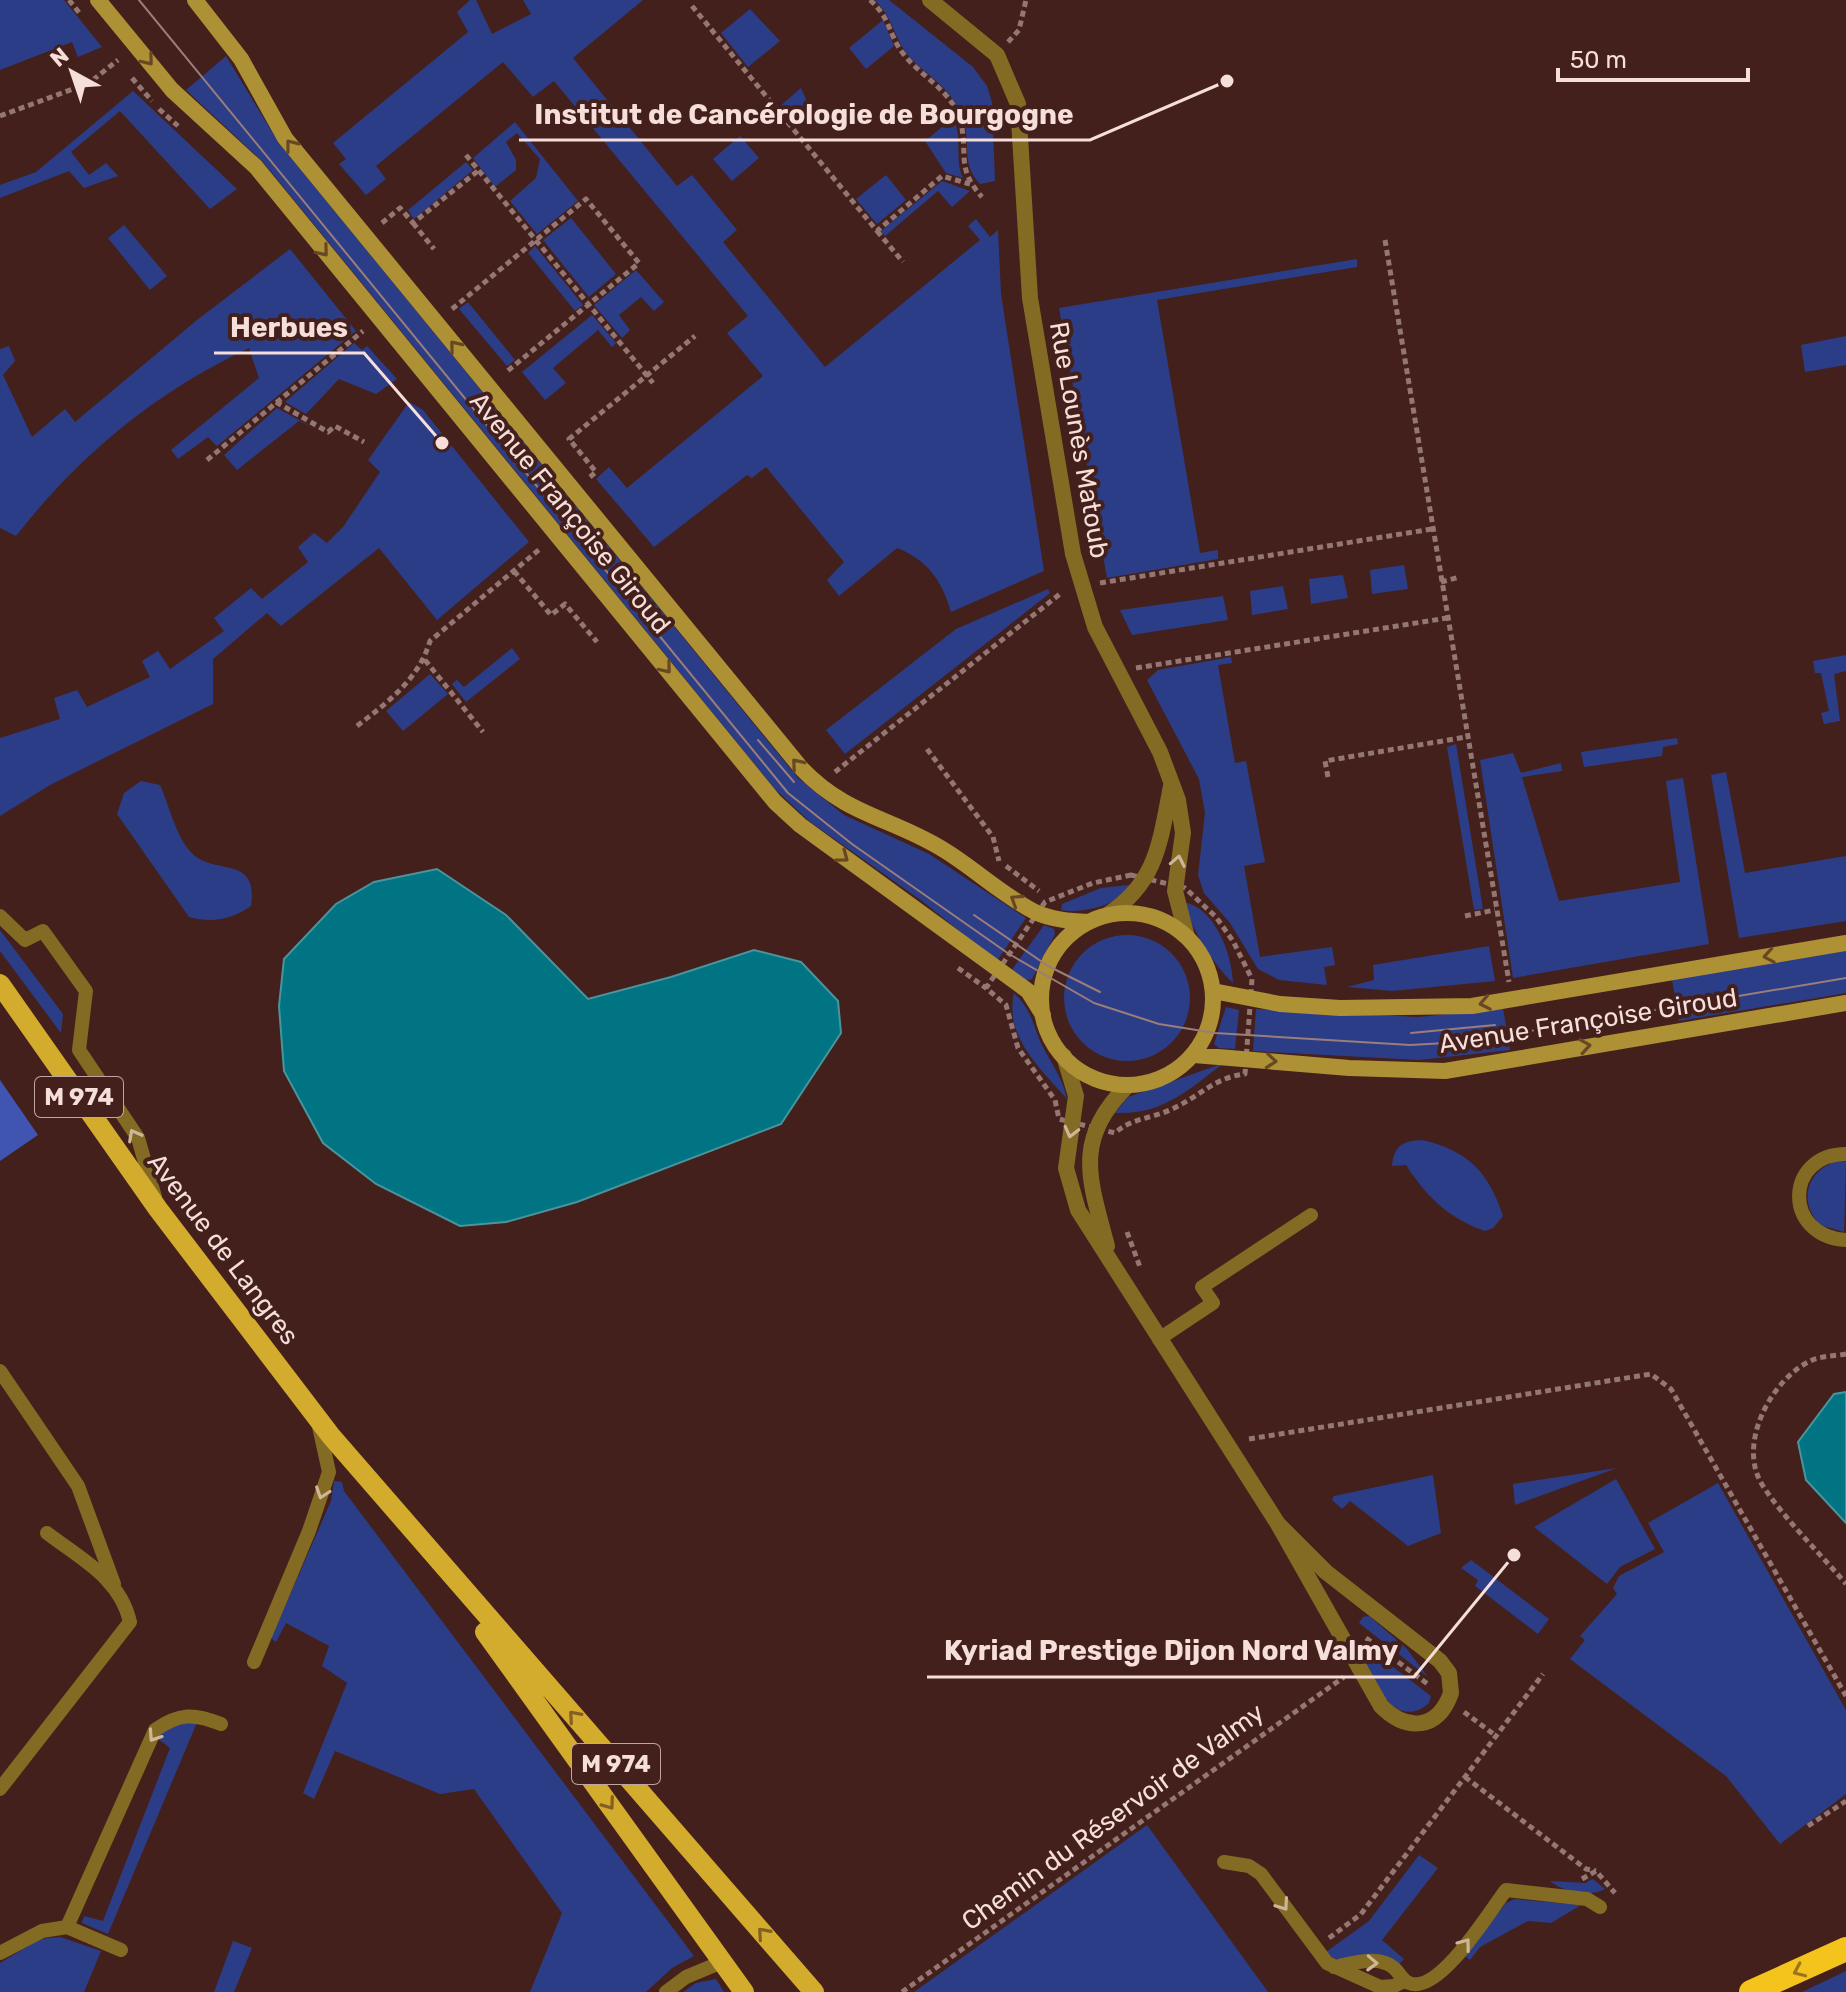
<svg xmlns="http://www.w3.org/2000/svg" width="1846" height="1992" font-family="Rubik,sans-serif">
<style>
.green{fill:#2c3d88}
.forest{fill:#4055b1}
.water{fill:#007483;stroke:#4a949d;stroke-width:2}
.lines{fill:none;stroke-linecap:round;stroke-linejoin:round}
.path{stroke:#947672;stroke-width:5;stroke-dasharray:6 4;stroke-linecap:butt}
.lane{stroke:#836b23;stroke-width:14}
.street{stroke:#836b23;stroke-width:16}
.secondary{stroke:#ae9035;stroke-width:16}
.primary{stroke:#d3ab2d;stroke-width:20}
.highway{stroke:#f4c41c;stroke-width:24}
.tram{stroke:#9b7d79;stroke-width:2}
.oneway{stroke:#684724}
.oneway2{stroke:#ceb69a}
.oneway3{stroke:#845f23}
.oneway4{stroke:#9c721c}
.labels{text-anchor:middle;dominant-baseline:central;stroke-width:8;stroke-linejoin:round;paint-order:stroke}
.shield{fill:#43201b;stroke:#c0a5a1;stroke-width:2}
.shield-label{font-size:24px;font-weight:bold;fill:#f6deda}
.street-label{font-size:26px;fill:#f6deda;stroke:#43201b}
.leader{fill:none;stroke:#f6deda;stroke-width:3}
.callout-dot{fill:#f6deda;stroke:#43201b;stroke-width:3}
.callout-label{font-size:28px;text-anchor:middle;font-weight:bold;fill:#f6deda;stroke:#43201b;stroke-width:8;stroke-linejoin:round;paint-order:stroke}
</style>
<rect width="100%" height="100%" fill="#43201b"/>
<path class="green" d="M0,0h64l38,47 -24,10 -6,-15 -72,28z
M470,0h6l16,34 39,-20 -8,-14h120l-70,58 104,128 15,-11 45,55 -14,12 102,125 155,-127 -12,-14 8,-7 14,18 8,-7 3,64 43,277 -93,41c-9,-31 -23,-52 -54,-64l-58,48 -12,-16 17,-18 -78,-95 -14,11 -5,-3 -93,72 -58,-68 13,-12 18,21 136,-112 -36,-43 21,-17 -194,-235 -21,16 -30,-35 -127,104 10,13 -20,16 -27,-31 7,-5 -13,-16 135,-111 -11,-20z
M875,0h14l84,67 14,19 5,16 3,79 -15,3c-21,-21 -7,-46 -19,-70 -16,-36 -43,-41 -58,-66 -10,-17 -13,-33 -28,-48z
M750,9l30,32 -32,26 -27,-34z
M883,20l11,26 -28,23 -17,-21z
M226,56l52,86 520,636 46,37 85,39 97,64 -29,43 -75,-60 -113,-80 -34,-32 -512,-627 -77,-72z
M801,88l11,25 -16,13 -17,-19z
M133,91l104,98 -27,20 -90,-98 -49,41 18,23 17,-12 12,13 -34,12 -15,-17 -69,27v-13l36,-13z
M953,118c10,18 1,41 10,60l-17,-5 -21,-32z
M515,122l63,79 -41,33 -27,-33 26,-23 4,-19 -23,-26 -11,9 10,18v10l-21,17 -22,-29z
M740,136l19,22 -27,23 -19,-22z
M466,162l7,8 -59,49 -6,-9z
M886,175l20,25 -29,24 -21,-25z
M942,181l28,10 -18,16 -14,-16 -53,45 -4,-5z
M571,218l45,56 -27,23 -46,-57z
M124,225l43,51 -17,14 -42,-52z
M535,246l48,59 -8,6 -47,-58z
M290,249l66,82 -139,115 -9,-9 -30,22 -7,-9 88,-72 -10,-30c-93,44 -169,106 -233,188l-16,-8v-179l9,-3 6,15 -12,14 29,62 33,-28 10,13 122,-102z
M1357,259v8l-200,33 43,253 18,-3v9l-111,19 -48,-270z
M636,270l28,32 -10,9 -13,-14 -22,18 11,15 -8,8 -28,-33z
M468,302l47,58 -8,6 -48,-57z
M592,315l24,28 -4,4 -14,-17 -45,38 13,15 -21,17 -23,-28z
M1846,336v29l-41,7 -4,-27z
M354,343l8,7 5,-4 30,33 -21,15 -37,-15 -33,35 -21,-12z
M409,402l14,8 106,132 -92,78 -58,-72 -98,78 -14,-13 -54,46v45l-163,81 -50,31v-78l60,-19 -6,-21 23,-8 10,17 63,-30 -8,-16 16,-10 12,18 54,-38 -10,-13 37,-30 11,11 46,-37 -10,-15 16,-14 13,10 16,-16 37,-55 -12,-12z
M277,408l40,22 -18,-9 -62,49 -13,-15z
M1404,565l4,24 -36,5 -2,-24z
M1343,575l5,23 -37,6 -2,-25z
M1283,586l5,23 -36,6 -2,-24z
M1048,589l2,4 -205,161 -19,-24 130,-101z
M1223,596l5,24 -96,15 -12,-25z
M512,648l8,11 -54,43 -14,-18 5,-4 7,7z
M1846,655v16l-12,3 6,47 -16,3 -3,-11 8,-2 -8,-38h-6l-2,-12z
M1231,657l1,6 -14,2 17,98 11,-2 19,101 -21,4 16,91 72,-10 3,18 -11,2 3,18 -48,-5 -21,-11 -28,-46 -26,-30 -6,-18 7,-62 -6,-34 -52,-99 11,-10z
M430,674l18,20 -45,37 -17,-20z
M1677,738l1,6 -15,3 -1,9 -78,11 -3,-15z
M1456,744l27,165 -9,1 -27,-163z
M1513,753l8,20 40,-10 1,8 -40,6 37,124 121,-19 -14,-101 17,-3 26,166 -196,34 -33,-218z
M1726,772l19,101 101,-17v65l-107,17 -28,-163z
M141,781l19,4c9,20 15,48 29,65 22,28 70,2 62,56 -20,14 -39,17 -62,11l-72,-103 7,-21z
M1128,885l4,3c-16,17 -49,26 -71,22l1,-6 39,-16z
M1183,902c32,5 49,52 50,81 -21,-20 -41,-54 -50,-81z
M1044,925l10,4 1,5 -23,45 -6,2 -15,-10z
M0,930l63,84 -2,19 -61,-82z
M1064 998a63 63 0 1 1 126 0a63 63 0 1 1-126 0Z
M1489,946l6,35 -103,10 -45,-4 27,-7 -1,-15z
M1846,950v43l-167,28 -7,-42z
M1014,993c15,15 17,24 24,43 9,23 24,38 29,63 -26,-30 -63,-62 -53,-106z
M1226,1007l13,3 -4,39 -16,-1 -5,-4z
M1503,1008l7,42 -91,10 -166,-9 3,-42 163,8z
M1224,1063c-36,27 -61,52 -109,50l13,-16z
M1422,1140c45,10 67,32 81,76l-10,12 -8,3c-36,-12 -59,-35 -79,-66l-14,1c2,-21 11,-25 30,-26z
M1837,1161l9,1 -2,70 -24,-7c-22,-23 -14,-54 17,-64z
M1617,1468l-102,37 -2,-21z
M1433,1475l8,58 -33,13 -58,-45 -8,8 -10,-9 2,-4z
M1616,1479l39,70 -35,18 -13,17 -73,-57z
M334,1481l8,1 2,9 350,465 -22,12 -26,24h-116l32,-79 -88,-124 -34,5 -105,-43 -21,48 -11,-6 44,-110 -25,-17 7,-20 -43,-23 -10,19 -5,-4 60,-137z
M1718,1483l128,227v84l-66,50 -54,-68 -156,-117 15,-19 -5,-4 37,-42 -4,-6 6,-12 45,-24 -16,-29z
M1471,1560l78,59 -11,15 -63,-48 3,-6 -17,-12z
M1369,1616l37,32 22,29 -69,-54 4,-6z
M1354,1637l77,59 -2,7c-38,34 -65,-40 -75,-66z
M198,1720l-90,214 -26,-11 2,-7 19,5 67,-173 -13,-10 7,-9z
M1147,1825l121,167h-354z
M1419,1855l19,13 -56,72 22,19 -6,6 -68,-7 -4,-6 43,-31z
M1593,1879l12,10c-15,9 -42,3 -55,-8l35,2z
M1514,1899l67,6 -30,18 -23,-2 -48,26 -10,13 -5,-4 41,-53z
M60,1937l41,14 -17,41h-84v-29l40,-24z
M233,1941l19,7 -18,44h-20z
M1846,1971v21h-44z
M716,1979l8,13h-41l13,-9z"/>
<path class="forest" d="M0,1080l38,55 -38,26z"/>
<path class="water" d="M437,869l69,46 82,84 83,-22 83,-27 47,12 37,39 3,32 -60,91 -204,78 -71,20 -46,4 -84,-42 -53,-41 -39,-72 -5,-65 5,-47 52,-55 38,-22z
M1846,1392v131l-40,-43 -8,-38 36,-48z"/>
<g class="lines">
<path class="path" d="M69,0l12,15
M870,0c21,19 18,33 32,52 18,25 51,38 59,71 7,33 -5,45 21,74
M692,6l185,225 65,-55 28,8
M1008,42l11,-12 7,-30
M132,78l20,23
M159,109l19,17
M0,116l89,-33 29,-23
M466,155l187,228
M382,223l18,-15 13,15 66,-53
M413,223l21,26
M877,231l26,31
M1385,240l124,742
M452,309l134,-110 53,64 -134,110
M276,402l52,30 7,-6 29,16
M207,460l156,-129
M590,477l6,-5 -27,-33 126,-103
M514,571l37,44 14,-11 32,38
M1441,582l19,-5
M1100,583l332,-54
M425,660l58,72
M1136,668l311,-50
M357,726c31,-24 62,-47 73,-85l111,-93
M927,749l66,88 6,24
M835,772l225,-178
M1328,777l-3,-16 141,-24
M1006,866l33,25
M1131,875l54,13 31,29 17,24 19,38 -7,95c-30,3 -46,23 -73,35 -20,10 -39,8 -57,24l-56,-14 -4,-19 -37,-52 -12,-43 -20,-17 59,-86 48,-19z
M1465,916l30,-6
M958,968l28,20
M1127,1232l13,35
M1846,1354c-11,2 -26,2 -36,7 -39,19 -74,84 -47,125 23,35 56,66 83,98
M1249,1439l402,-65 20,15 175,307
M1366,1638l63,47
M1464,1712l32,24
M1465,1777l121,92 10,2
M1808,1826l38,-25
M1582,1879l14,-8 19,22
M1329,1938l32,-24 182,-240
M902,1992l442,-315"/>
<path class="lane" d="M0,916l25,24 18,-9 43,60 -7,59 59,88 17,59
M1846,1154c-61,0 -64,82 0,86
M1159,1339l54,-36 -11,-16 109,-72
M0,1371l78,115 36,98
M254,1662l55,-131 20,-59 -11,-50
M0,1789l130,-167c-10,-44 -49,-63 -83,-89
M1224,1862l25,4 12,8 66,89 53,24 14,-1 10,-5
M67,1927l88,-197c24,-17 39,-17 66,-6
M0,1953l42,-22 25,-4 54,23
M1334,1967c18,-3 44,-13 60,1 7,6 8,14 18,16 30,6 77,-72 94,-94l81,9 13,8
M666,1992l20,-15 36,-15"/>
<path class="street" d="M930,0l67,55 21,49 12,194 43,256 22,73 65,125 18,48 5,33 -8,58 12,46
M1107,915c50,-32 53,-73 64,-129
M1064,1056l12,40 -10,72 12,42 200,314
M1107,1246c-18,-68 -34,-106 21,-161
M1278,1524l48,48 114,89 9,12 2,20c-13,37 -44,39 -70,13z"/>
<path class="secondary" d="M98,0l74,90 84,77 519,635 25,23 228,166 15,24
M195,0l46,59 44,79 517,631c45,47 91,49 142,81 31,19 58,45 91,62 17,8 36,9 54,10
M1041 999a86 86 0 1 1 172 0a86 86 0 1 1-172 0Z
M1213,991l67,13 60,4 132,-2 374,-63
M1194,1055l155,13 96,3 401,-68"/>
<path class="primary" d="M0,984l158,225 173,227 483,556
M485,1632l259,360"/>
<path class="highway" d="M1751,1992l95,-43"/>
<path class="tram" d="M139,0l649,793 64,51 157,110 85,49 65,21 56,9 195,12 54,-3 382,-64
M758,740l36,42
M974,915l74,51 52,26
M1411,1033l84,-8"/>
</g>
<defs><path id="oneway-chevron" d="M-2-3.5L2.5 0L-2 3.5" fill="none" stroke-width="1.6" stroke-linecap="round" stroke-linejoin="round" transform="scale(2)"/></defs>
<g class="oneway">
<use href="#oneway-chevron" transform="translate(148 60) rotate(51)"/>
<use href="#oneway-chevron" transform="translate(291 145) rotate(-128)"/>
<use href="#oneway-chevron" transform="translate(323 251) rotate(51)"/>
<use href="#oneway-chevron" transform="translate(455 346) rotate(-129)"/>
<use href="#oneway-chevron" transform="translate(666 668) rotate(51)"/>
<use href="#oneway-chevron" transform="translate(797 764) rotate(-130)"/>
<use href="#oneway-chevron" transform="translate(843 857) rotate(37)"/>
<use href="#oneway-chevron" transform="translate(1016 900) rotate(-147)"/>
<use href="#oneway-chevron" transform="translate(1769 956) rotate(170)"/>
<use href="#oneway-chevron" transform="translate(1485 1003) rotate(169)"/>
<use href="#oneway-chevron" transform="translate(1585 1046) rotate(-9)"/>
<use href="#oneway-chevron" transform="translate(1271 1061) rotate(5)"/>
</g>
<g class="oneway2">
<use href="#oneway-chevron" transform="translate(1178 861) rotate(-79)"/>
<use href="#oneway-chevron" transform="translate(1071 1132) rotate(104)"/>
<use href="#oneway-chevron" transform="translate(134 1135) rotate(-118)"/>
<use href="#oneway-chevron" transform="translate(322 1493) rotate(109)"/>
<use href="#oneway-chevron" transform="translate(154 1736) rotate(124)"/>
<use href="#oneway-chevron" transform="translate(1283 1905) rotate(55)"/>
<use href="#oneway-chevron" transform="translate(1465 1944) rotate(-53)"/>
<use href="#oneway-chevron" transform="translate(1372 1963) rotate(2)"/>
</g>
<g class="oneway3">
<use href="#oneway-chevron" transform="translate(574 1716) rotate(-131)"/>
<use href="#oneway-chevron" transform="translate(609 1804) rotate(54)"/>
<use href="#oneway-chevron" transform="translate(763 1933) rotate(-131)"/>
</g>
<use class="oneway4" href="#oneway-chevron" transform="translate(1799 1971) rotate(156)"/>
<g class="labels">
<g class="shield">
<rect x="35" y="1077" width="88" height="40" rx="6"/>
<rect x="572" y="1744" width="88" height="40" rx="6"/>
</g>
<g class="shield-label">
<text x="79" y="1097">M 974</text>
<text x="616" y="1764">M 974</text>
</g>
<g class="street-label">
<text transform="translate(1079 440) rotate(80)">Rue Lounès Matoub</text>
<text transform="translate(570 513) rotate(51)">Avenue Françoise Giroud</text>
<text transform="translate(1588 1021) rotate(-9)">Avenue Françoise Giroud</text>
<text transform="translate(223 1249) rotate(53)">Avenue de Langres</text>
<text transform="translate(1113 1817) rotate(-36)">Chemin du Réservoir de Valmy</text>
</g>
</g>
<path class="leader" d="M1227 81L1090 140H519M442 443L364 353H214M1514 1555L1414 1677H927"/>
<g class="callout-dot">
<circle cx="1227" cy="81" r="8"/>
<circle cx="442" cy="443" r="8"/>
<circle cx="1514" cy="1555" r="8"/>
</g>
<g class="callout-label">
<text x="804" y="124">Institut de Cancérologie de Bourgogne</text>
<text x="289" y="337">Herbues</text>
<text x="1171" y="1660">Kyriad Prestige Dijon Nord Valmy</text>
</g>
<g transform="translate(72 72) rotate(320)" stroke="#43201b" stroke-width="6" paint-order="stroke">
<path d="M0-6L14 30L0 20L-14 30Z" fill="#f6deda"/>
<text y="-12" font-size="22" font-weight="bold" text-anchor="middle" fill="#f6deda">N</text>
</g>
<path d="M1558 68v12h190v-12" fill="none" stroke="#f6deda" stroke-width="4"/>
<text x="1570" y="68" font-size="24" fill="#f6deda" stroke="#43201b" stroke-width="6" paint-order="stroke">50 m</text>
</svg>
